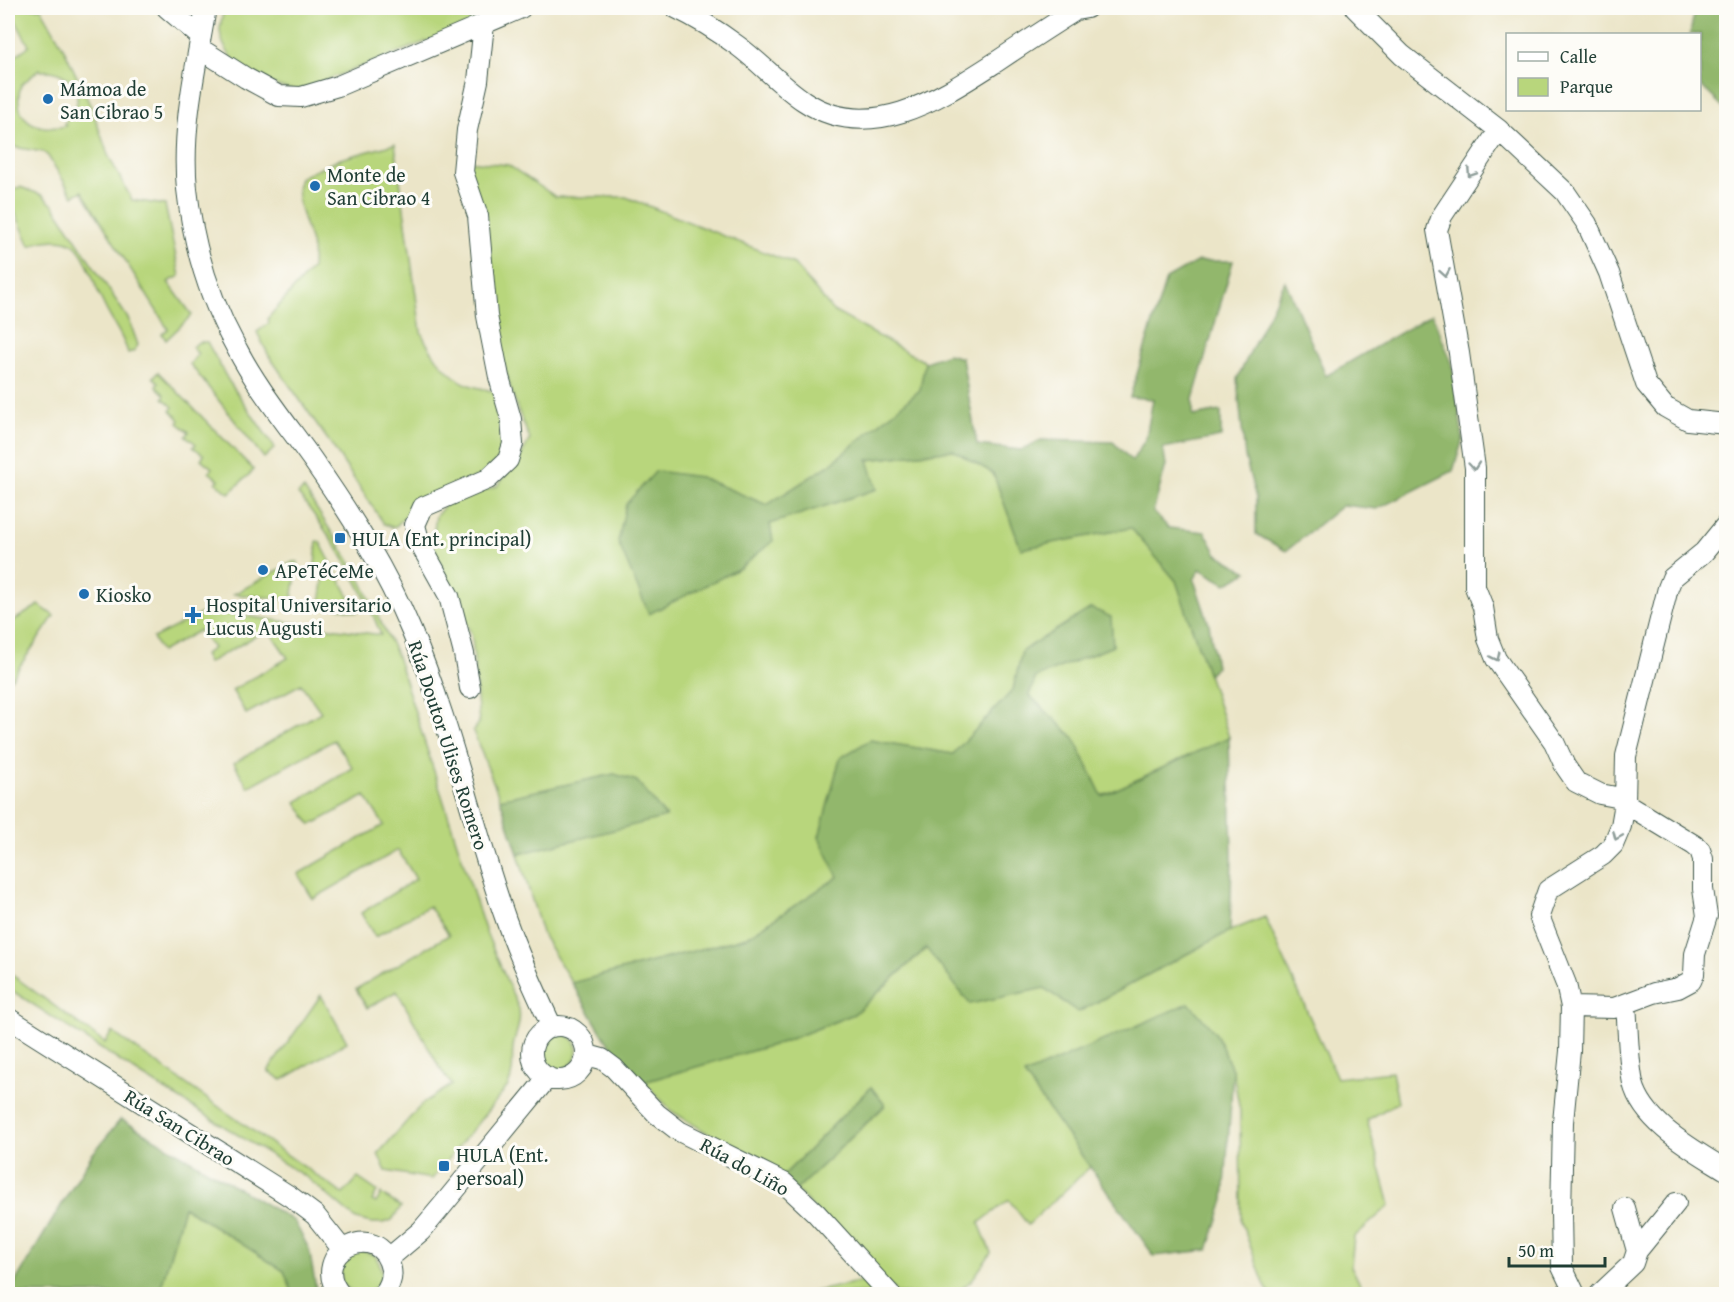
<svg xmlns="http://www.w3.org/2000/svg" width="1734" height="1302" font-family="'Gentium Book Plus',serif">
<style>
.green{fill:#b8d67c;stroke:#6c8a58;stroke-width:1.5;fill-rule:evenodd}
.forest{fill:#92b76c;stroke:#587a50;stroke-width:1.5}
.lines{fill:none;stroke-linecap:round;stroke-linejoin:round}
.minor-casing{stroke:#3e564a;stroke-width:22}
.minor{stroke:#fff;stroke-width:20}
.oneway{stroke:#8f9e9a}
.poi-dot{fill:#1f6fb2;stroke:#fdfcf7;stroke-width:2}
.labels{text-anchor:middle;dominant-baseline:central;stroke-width:6;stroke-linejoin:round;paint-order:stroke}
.poi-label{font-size:20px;fill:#1f3d34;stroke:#fdfcf7;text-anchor:start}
.street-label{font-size:20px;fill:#1f3d34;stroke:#fdfcf7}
</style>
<rect width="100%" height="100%" fill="#fdfcf7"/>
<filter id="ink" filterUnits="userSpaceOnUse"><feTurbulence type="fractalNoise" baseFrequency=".0167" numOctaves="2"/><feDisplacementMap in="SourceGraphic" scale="12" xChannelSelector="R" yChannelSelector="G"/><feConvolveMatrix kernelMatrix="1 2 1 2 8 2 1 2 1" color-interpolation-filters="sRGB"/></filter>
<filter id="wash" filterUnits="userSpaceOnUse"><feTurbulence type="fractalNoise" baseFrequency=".008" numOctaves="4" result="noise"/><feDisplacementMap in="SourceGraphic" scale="24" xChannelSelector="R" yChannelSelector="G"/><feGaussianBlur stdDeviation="1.35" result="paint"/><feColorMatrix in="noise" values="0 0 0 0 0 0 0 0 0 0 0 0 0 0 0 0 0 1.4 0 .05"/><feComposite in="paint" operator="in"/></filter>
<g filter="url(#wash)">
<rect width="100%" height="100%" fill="#ebe5c8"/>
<path class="green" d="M9,8h32l22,39 29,62 16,46 24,45 33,5 15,71 -12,6 24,33 -26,25 -4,-6 6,-5 -86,-138 -9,5 -25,-40 -5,-4 -35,-6v-85l21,-15zM40,69l1,2c32,-3 50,30 23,52l2,3c-30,6 -55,-6 -45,-41z
M224,8h289l-215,83c-31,-5 -74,-25 -78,-60 0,-7 3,-16 4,-23z
M395,144l26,188c9,20 26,44 48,53 9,3 19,5 28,7l7,52 -4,13 -14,16 -65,28 -25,25 -4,1 -8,-3 -51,-77 -64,-91 -12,-24 12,-9 -1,-5 44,-50c0,-6 1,-13 0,-20 -3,-19 -22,-52 -11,-71l39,-18z
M468,161l40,4 48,32h70l168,67 39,47 92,51 -5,28 -92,76 -61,39 -67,-28 -51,136 91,-45 30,-44 107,-35 -10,-29 86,-10 40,23 28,76 110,-21 46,53 52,156 -127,59 -28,-58 -45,-43 7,-18 77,-31 -91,5 -9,39 -60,64 -83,-14 -51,97 20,40 -92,60 -175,46 -29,-47 -25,-82 148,-38 -52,-42 -114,25 -27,-68 6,-8 -7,-87 -40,-92 4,-28 11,-13 50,-17 23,-29 10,-18c-39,-85 -47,-185 -62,-278z
M20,187l22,8 12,11 75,114 9,25 -4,6 -6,2c-5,-18 -17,-32 -25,-50 -8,-15 -15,-47 -29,-58 -9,-8 -34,-5 -44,1l-22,-50v-5z
M199,342h8l21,38 47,68 -11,10 -74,-94 8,-10 -6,-7z
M158,372l96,98 -25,23 -13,-10 3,-3 -10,-8 3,-4 -11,-9 3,-4 -11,-8 3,-3 -10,-8 3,-4 -11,-9 2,-3 -9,-10 2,-3 -10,-9 2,-3 -9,-9 3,-3 -6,-6z
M304,489l54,85 39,82 88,274 34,79c2,13 -2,21 -5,33 -4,17 2,25 -6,44l-76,93 -46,-8 -8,-17 45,-51 29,-18 -11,-15 -44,-79 -30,17 -11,-19 93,-54 -20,-29 -54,31 -14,-24 55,-34 -18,-29 -85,49 -15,-25 86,-49 -19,-29 -54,29 -15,-23 57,-34 -19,-28 -86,47 -14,-24 87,-51 -20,-28 -55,30 -14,-24 56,-32 -20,-29 -60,34 -4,-8 9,-7 -13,-18 -39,22 -8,-14 66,-33 4,8 158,22c-19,-52 -48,-97 -83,-141z
M317,541l3,1 37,70 -37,-8 5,-36 -10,-2z
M293,562h5l-6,38 -58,-6z
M39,605l15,11 -43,63 -3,-3v-52z
M1265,917l72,161 55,-6 6,30 -31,18 23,85 -36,32 -3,29 14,28h-95l-5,-8 -24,-65 -1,-110 -7,-39 -17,-38 -191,42 65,91 -62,58 -19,-25 -30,23 12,30 -19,27 -17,14h-57l-102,-104 89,-84 -14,-19 -90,91 -108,-66 -29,-30 139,-40 71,-28 73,-66 43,56 74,-16 34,24 152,-81z
M8,972l97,71 7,-11 231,162 15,-16 19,13 -5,10 4,2 5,-9 20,13 -9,13 -9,3h-12l-15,-4 -50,-42 -165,-102 -133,-87z
M321,995l26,47 -65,38 -14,-9z
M541 1051a18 18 0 1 1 36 0a18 18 0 1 1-36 0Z
M184,1207l100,64 9,23h-134z
M359,1250l16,5c2,5 7,11 7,18 0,19 -28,27 -39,11 -3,-6 -2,-13 -3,-19z
M867,1280l10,14h-73z"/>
<path class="forest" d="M1698,8h28v102l-26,-25v-51h-10l3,-15z
M1198,261h35l-40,138v17l28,-5v26l-58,11 3,17 -13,47 16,16 36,4 12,22 30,18 -21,12 -26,-15 -6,11 15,44 7,43 -8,8 -32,-94 -45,-53 -110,21 -28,-76 -40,-23 -85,10 9,29 -107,35 3,17 -33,27 -91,46 -31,-72 8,-38 30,-33 44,6 67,28 61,-39 92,-76 5,-28 23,-8 14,4 15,87 44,5 20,-10 72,2 19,19 14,-23 7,-39 -23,-2 36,-118z
M1285,281l41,95 106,-62 20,49 11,76 -10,32 -76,38 -34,-4 -57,46 -30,-17v-36l-11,-41 -8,-78z
M1091,608l20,9 2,29 -77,31 -7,18 45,43 28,58 127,-59 3,119 -2,75 -152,81 -34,-24 -74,16 -44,-56 -72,66 -71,28 -139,40 -38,-42 -34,-57 175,-46 91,-60 -19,-40 21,-79 30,-18 83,14 60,-64 9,-39z
M614,774l23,7 29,36 -148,37 -18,-55z
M1189,1003l27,31 17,38 -9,128 -16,50 -54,6 -130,-181z
M871,1087l14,18 -89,85 -15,-12z
M121,1119l173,102 15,28 8,45h-24l-9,-23 -100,-64 -25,87h-151l83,-138z"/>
</g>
<g filter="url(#ink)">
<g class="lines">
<g class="minor-casing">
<path id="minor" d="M167,8l34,29
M206,8c-10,59 -25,121 -19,181 6,56 22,109 49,158 21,41 51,77 78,115 37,53 72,108 97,168 40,93 61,194 95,290 13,36 29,71 46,107
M676,8c21,10 43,24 62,38 23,17 42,39 66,55 66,44 136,-3 192,-39 27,-18 53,-35 80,-52l11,-2
M1355,8l47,47 97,75 66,62 22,32 22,49 37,111 19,23 23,13 38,4
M199,48l47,30 33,18 22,1 37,-11 183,-78
M1499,130l-57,86 -5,14 22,123 16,115v119l8,20 5,32 8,20 58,83 11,24 11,16 24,12 16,3 9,6 -4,23 -8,19 -10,10 -55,35 -9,26 27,68 5,23 -1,44 -7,71 -2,91 1,54 13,27
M470,688l-6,-34 -15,-58 -29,-52 -5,-19 8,-18 65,-28 20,-19 5,-16 -2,-25 -12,-42 -12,-61 -9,-100 -15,-44 4,-42 11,-49 6,-57
M1626,1004c2,25 2,55 7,79 10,40 61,67 93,87
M1571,1007l43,1 40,-15 24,-5 13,-7 3,-7 1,-20 12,-38 -4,-27v-30l-3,-9 -6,-5 -69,-42 1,-47 42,-168 4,-10 32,-26 22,-27
M8,1018l283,179 24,18 27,34
M532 1053a27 27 0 1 1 54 0a27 27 0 1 1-54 0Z
M587,1055l15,4 12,9 43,46 22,17 105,52 32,30 74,81
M1625,1208l12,43
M389,1258l32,-27 21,-25 106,-129
M340,1294c-34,-41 40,-78 51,-25 2,9 -2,19 -8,25
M1600,1294l33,-31 4,-12 39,-48"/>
</g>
<use href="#minor" class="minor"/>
</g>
<defs><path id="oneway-chevron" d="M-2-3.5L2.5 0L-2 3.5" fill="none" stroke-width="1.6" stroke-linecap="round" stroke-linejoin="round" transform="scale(1.5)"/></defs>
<g class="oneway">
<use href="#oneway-chevron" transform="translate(1471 173) rotate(123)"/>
<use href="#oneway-chevron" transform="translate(1445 273) rotate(80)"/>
<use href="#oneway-chevron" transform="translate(1474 466) rotate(85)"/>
<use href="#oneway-chevron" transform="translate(1496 657) rotate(64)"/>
<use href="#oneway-chevron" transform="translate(1617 836) rotate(113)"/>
</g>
</g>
<g class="poi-dot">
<circle cx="48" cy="99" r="6"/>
<circle cx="315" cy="186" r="6"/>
<rect x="334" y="532" width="12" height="12" rx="3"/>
<circle cx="263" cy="570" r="6"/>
<circle cx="84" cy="594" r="6"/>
<path d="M190 606h6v6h6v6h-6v6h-6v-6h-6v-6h6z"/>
<rect x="438" y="1160" width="12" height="12" rx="3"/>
</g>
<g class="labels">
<g class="poi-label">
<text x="60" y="88">Mámoa de<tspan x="60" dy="23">San Cibrao 5</tspan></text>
<text x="327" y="174">Monte de<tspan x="327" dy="23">San Cibrao 4</tspan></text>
<text x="352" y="538">HULA (Ent. principal)</text>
<text x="275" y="570">APeTéCeMe</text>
<text x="96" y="594">Kiosko</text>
<text x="206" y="604">Hospital Universitario<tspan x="206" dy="23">Lucus Augusti</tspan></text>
<text x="456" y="1154">HULA (Ent.<tspan x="456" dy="23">persoal)</tspan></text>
</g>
<g class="street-label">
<text transform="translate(449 745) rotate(72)">Rúa Doutor Ulises Romero</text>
<text transform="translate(180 1127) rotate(32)">Rúa San Cibrao</text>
<text transform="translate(745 1166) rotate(29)">Rúa do Liño</text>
</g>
</g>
<rect width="1734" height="1302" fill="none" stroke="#fdfcf7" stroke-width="30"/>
<rect x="1506" y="33" width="195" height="78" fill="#fdfcf7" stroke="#a4b0a9" stroke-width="1.5"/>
<rect x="1518" y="52" width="30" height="9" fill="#ffffff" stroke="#a4b0a9" stroke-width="1.5"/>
<text x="1560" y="63" font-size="18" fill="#1f3d34">Calle</text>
<rect x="1518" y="78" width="30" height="18" fill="#b8d67c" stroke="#a4b0a9" stroke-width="1.5"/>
<text x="1560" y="93" font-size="18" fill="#1f3d34">Parque</text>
<path d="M1509 1257v9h96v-9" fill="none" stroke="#1f3d34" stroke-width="3"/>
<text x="1518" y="1257" font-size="18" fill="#1f3d34" stroke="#fdfcf7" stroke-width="4.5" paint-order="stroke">50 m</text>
</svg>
